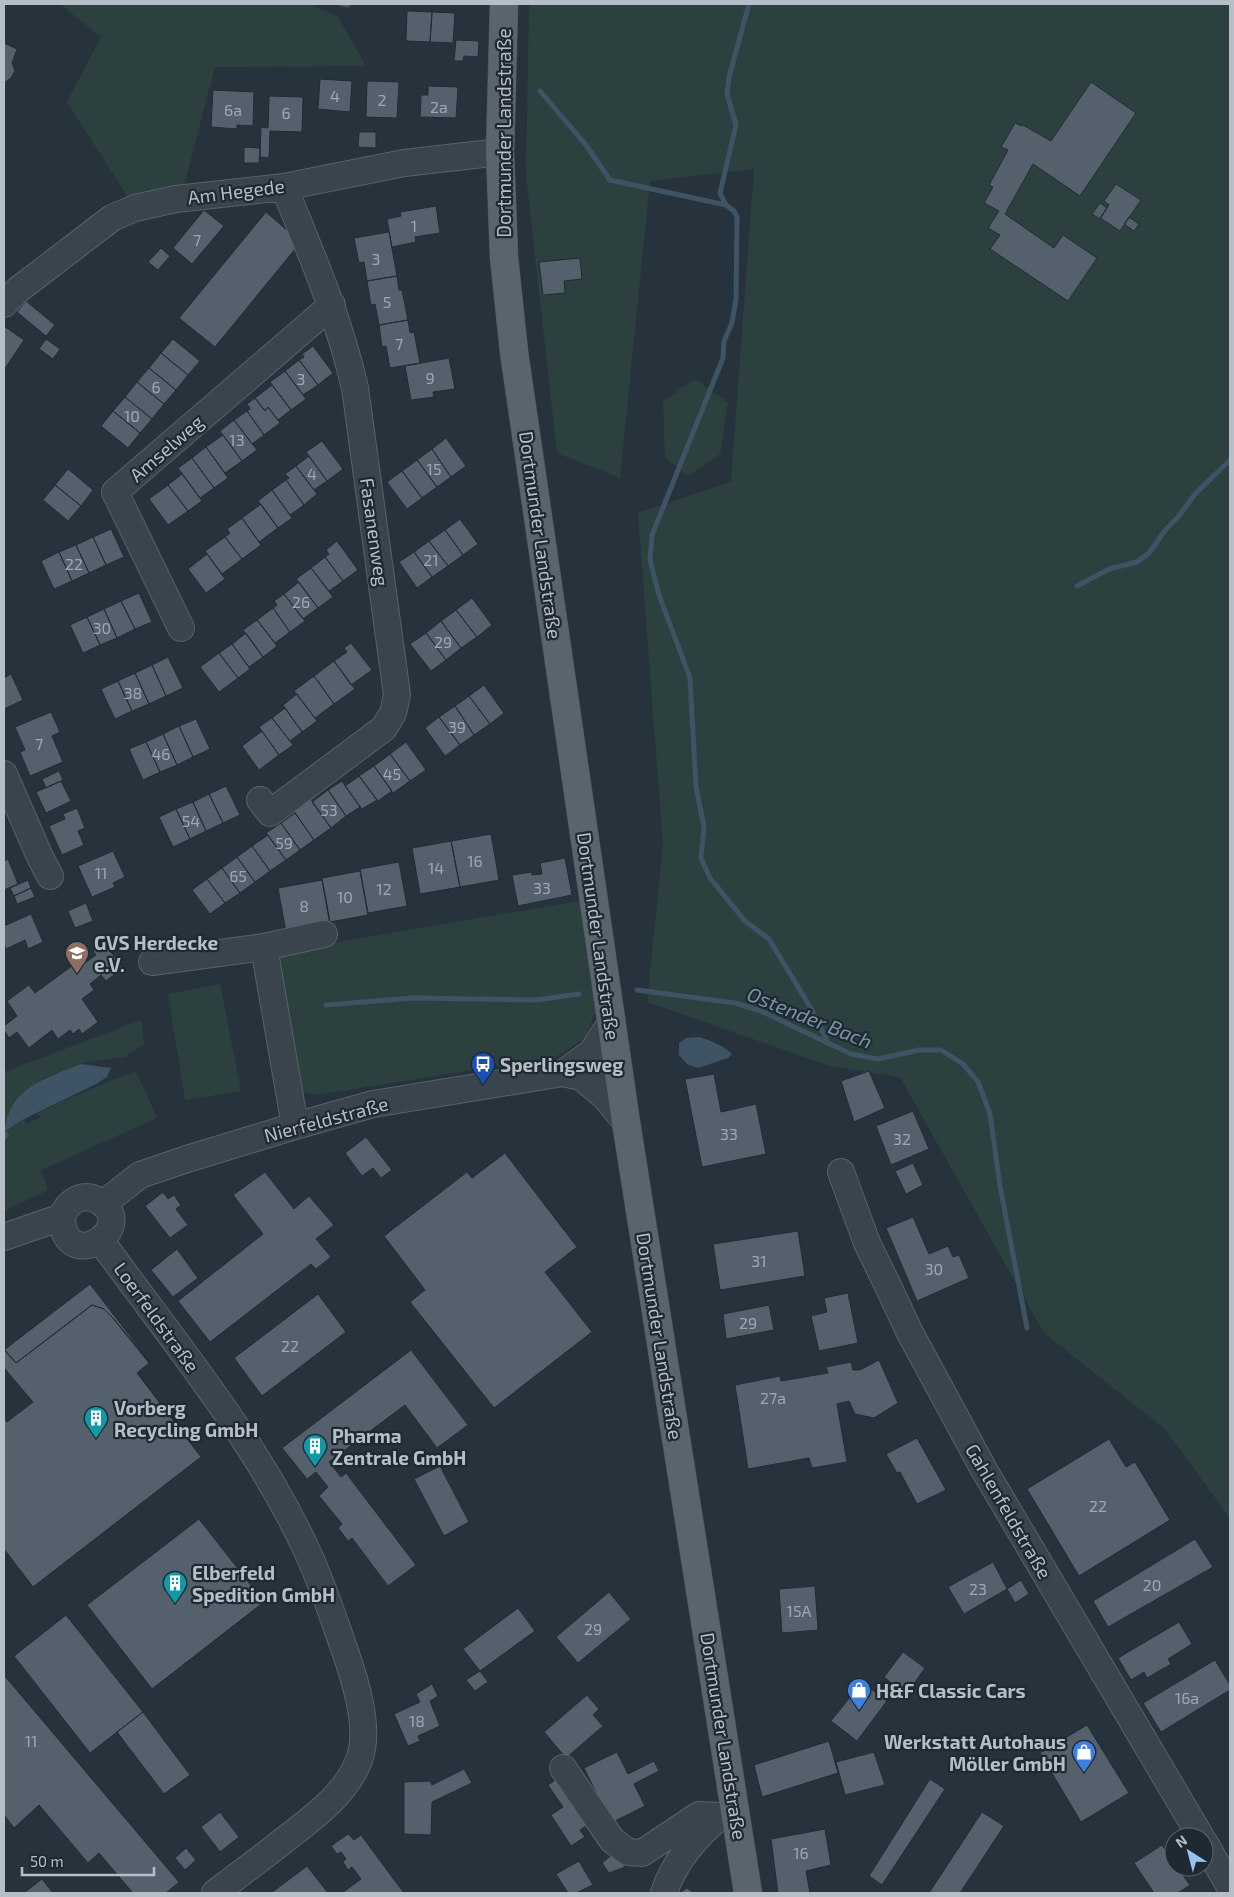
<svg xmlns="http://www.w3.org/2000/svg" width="1234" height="1897" font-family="'Exo 2',sans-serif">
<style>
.green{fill:#2c413f}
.water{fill:#3e5364}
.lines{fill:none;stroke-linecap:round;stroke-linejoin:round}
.stream{stroke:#3e5364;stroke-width:5}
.building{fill:#54616c;stroke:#212b34}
.minor-casing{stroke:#58626b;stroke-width:28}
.major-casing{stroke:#465059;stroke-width:29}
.minor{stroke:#3a444d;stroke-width:26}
.major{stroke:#59646d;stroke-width:28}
.labels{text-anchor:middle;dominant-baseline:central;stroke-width:4.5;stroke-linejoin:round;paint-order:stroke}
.number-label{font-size:16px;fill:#9ea8b1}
.street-label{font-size:19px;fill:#b6bfc8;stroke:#1f2932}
.poi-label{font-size:19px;font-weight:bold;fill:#b6bfc8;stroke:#1f2932;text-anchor:start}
.water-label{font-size:20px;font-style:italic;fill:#7a94a8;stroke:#1f2932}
</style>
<rect width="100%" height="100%" fill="#27333c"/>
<path class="green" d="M60,4h249l29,13 28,49 -151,1 -31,118 -56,12 -61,-95 34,-65z
M529,4h701v1514l-65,-89 -121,-96 -144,-256 -70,-11 -183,-64 16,-157 -25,-332 93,-31 23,-313 -104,12 -30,297 -63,-25 -31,-279z
M695,379l33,24 -8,51 -32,22 -23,-19 -2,-56z
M580,901l17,106 -11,30 -30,20 -240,38 -15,-4 -23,-127 1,-12z
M220,984l21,107 -56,9 -17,-106z
M141,1020l3,24 -19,13 -38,5 -44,16 -21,35 4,11 15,-7 -5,-3c32,-16 66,-30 100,-43l21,47 -116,52 7,20 -44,21v-139z"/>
<path class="water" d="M699,1037c12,4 24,8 33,17l-4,4 -30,10 -11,-4 -8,-9v-12l7,-5z
M81,1064l30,4 -4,9 -11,7 -76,37 -16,11c2,-7 2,-14 5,-19 11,-29 47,-39 72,-49z"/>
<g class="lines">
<path class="stream" d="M342,4l6,1
M540,91l46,54 24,35 116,25 8,6 3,6 -1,82 -4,24 -8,18 -1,17 -71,177 -2,25 9,35 31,83 6,109 8,40 -3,31 9,20 35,43 24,18 43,71 15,31
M726,205l-6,-12 16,-68 -9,-31 2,-17 20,-73
M1077,586l32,-17 28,-7 12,-9 17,-24 12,-12 17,-23 35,-34
M637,990l98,13 26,8 90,43 27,5 41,-9h22l22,14 15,18 12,32 10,72 27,142
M326,1005l87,-7 123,2 43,-6
M4,1138l2,-3 -2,-3"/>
</g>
<path class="building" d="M407,11l25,1 -2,30 -24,-1z
M432,12l23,1 -2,30 -23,-1z
M456,40l23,1 -1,16 -14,-1 -1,5h-9z
M4,43l13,6 -5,14 3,8 -4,7 -7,5z
M320,79l32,2 -2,31 -32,-3z
M367,81l32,1 -2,36 -31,-1z
M1091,82l45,31 -56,83 -47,-32 -28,50 49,34 9,-13 34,23 -29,43 -78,-52 10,-14 -12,-7 11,-17 -15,-8 9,-16 -4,-2 19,-35 -7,-3 14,-24 7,3 1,-1 28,16z
M428,86l30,1 -2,31 -36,-1 1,-22h7z
M213,90l41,2 -1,34 -16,-1v4l-26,-2z
M269,96l34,1 -1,35 -32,-1 -1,27 -9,-1 1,-30 7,1z
M359,132h17v16l-18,-1z
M244,147l16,1 -1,15h-15z
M1116,184l25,16 -21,31 -20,-13 9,-13 -5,-4z
M1100,203l7,5 -7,11 -8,-5z
M436,206l4,27 -25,4 1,5 -24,5 -5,-28 14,-3 -1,-4z
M204,210l20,16 -32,38 -19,-16z
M266,212l23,20 7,16 -81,99 -36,-29z
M1129,217l10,7 -5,7 -10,-7z
M389,232l8,44 -30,5 -3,-19 -5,1 -5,-25z
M161,248l9,8 -12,14 -10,-8z
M580,258l2,21 -18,2 1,12 -22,2 -4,-33z
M397,276l2,14h3l6,30 -29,5 -4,-21 -4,1 -4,-24z
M26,301l29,24 -9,11 -29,-24z
M408,320l2,13 4,-1 6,31 -30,5 -4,-22 -4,1 -3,-22z
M4,326l20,14 -20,30z
M46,339l14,10 -7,10 -14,-10z
M173,339l27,22 -12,14 -27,-22z
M313,346l20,27 -15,12 -19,-25 5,-3 -2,-3z
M161,353l27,22 -12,15 -27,-22z
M449,358l6,31 -22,3 1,5 -23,3 -6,-34z
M299,360l19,25 -15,10 -18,-24z
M149,368l27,22 -12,14 -27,-22z
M285,371l21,28 -15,11 -21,-28z
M137,382l27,22 -12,15 -27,-22z
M272,385l19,25 -13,10 -10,-13 -3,4 -10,-13z
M125,397l27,22 -12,14 -27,-22z
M255,398l10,13 3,-4 12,16 -16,12 -17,-24 3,-2 -3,-5z
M113,411l27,22 -12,15 -27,-22z
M247,411l17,24 -12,9 -18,-24z
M234,420l23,30 -15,11 -22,-30z
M223,435l19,26 -17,12 -19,-26z
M446,438l20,28 -15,11 -19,-28z
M322,441l21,28 -16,12 -21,-29z
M206,447l22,31 -14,10 -22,-30z
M432,449l19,28 -14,10 -20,-27z
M309,456l18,25 -13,9 -18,-24z
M192,458l22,30 -14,10 -22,-30z
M417,460l20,27 -15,11 -20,-27z
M296,466l21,28 -13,11 -18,-25 3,-2 -4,-4z
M68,469l25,21 -12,16 -26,-21z
M402,471l20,27 -15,11 -20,-27z
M182,474l20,27 -14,10 -20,-26z
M286,480l18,25 -14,10 -18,-25z
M55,485l26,21 -13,15 -25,-21z
M168,485l20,26 -20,14 -19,-26z
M272,490l20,28 -14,10 -20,-27z
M261,504l17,24 -19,14 -17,-24z
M242,518l19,27 -19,14 -17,-22 5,-4 -3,-4z
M460,519l18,25 -15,11 -18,-25z
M111,529l13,28 -18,8 -13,-28z
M445,530l18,25 -15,11 -19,-25z
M93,537l13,28 -17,8 -13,-28z
M225,537l17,22 -20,15 -17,-23z
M337,541l21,29 -15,11 -18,-24 4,-3 -3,-4z
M429,541l19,25 -16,11 -18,-25z
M76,545l13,28 -17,8 -13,-29z
M59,552l13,29 -18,8 -13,-28z
M414,552l18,25 -15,11 -18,-26z
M207,554l18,25 -19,14 -18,-24z
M325,557l18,24 -14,10 -18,-23z
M311,568l22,29 -15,11 -22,-29z
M299,582l19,26 -15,11 -19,-25z
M139,593l13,29 -17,7 -14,-28z
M284,594l21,27 -15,11 -17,-24 4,-3 -3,-4z
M472,598l20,27 -15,12 -21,-27z
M121,601l14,28 -18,9 -13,-29z
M273,608l17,24 -15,11 -18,-23z
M104,609l13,29 -17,7 -13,-28z
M456,610l21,27 -16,11 -20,-27z
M87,617l13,28 -17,8 -13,-28z
M257,620l20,26 -14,11 -20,-27z
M441,621l20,27 -15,12 -20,-27z
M246,633l17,24 -14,10 -17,-23z
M426,633l20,27 -15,11 -21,-27z
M351,643l21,27 -21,15 -17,-24 13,-9 -3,-4z
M232,644l18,25 -12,9 -19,-25z
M219,653l19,25 -19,14 -19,-25z
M168,657l15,31 -17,8 -14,-31z
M334,661l21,28 -21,15 -20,-28z
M152,665l14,31 -17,8 -14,-31z
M135,673l14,31 -17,7 -14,-30z
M11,674l12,26 -19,9v-31z
M314,676l20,28 -19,14 -21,-27z
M118,681l14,30 -17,8 -14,-30z
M484,685l20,28 -14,11 -21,-28z
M297,694l20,27 -15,11 -19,-27z
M469,696l21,28 -16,11 -19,-29z
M455,706l19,29 -14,10 -21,-28z
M285,708l17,24 -12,9 -18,-23z
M51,712l9,20 -8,4 11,26 -33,14 -10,-24 5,-2 -10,-23z
M439,717l21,28 -15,11 -20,-28z
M272,718l21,27 -14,10 -20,-28z
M196,719l14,30 -17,8 -14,-31z
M179,726l14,31 -16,8 -14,-31z
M262,731l17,24 -20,15 -17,-24z
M163,734l14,31 -17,7 -14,-30z
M146,742l14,30 -17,8 -14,-31z
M406,742l20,28 -16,11 -20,-27z
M390,754l20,27 -17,12 -19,-27z
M374,766l18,25 -14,10 -19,-25z
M59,771l4,9 -17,8 -4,-9z
M359,776l18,24 -15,9 -17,-23z
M61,781l10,20 -25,12 -10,-21z
M342,781l18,26 -14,9 -18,-26z
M226,786l14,29 -17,8 -14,-29z
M328,790l18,26 -15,12 -19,-26z
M209,794l14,29 -17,8 -13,-29z
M310,798l21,30 -17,12 -21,-30z
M193,802l13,29 -16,8 -14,-30z
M77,808l8,20 -7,3 6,14 -22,10 -13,-29 16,-7 -2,-5z
M176,809l14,30 -17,8 -14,-30z
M295,813l19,27 -14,10 -19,-27z
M281,823l19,27 -14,10 -20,-27z
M491,834l8,46 -39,7 -9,-46z
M268,835l18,25 -16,11 -18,-25z
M451,841l9,46 -40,7 -8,-46z
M252,846l18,25 -15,11 -18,-25z
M113,851l12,26 -12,6 2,4 -23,10 -14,-31z
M237,857l18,25 -15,11 -18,-25z
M565,858l7,37 -54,11 -6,-31 20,-3v3l10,-1 -2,-11z
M8,859l10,25 -14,6v-29z
M399,862l8,44 -39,7 -8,-44z
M222,868l18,25 -15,10 -18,-24z
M360,871l8,44 -38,7 -8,-44z
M207,879l18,24 -15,11 -18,-24z
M28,880l3,8 -17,8 -4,-8z
M322,880l8,45 -44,7 -8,-44z
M31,888l4,9 -18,7 -3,-8z
M86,903l7,18 -18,7 -7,-17z
M31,914l12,28 -15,7 -3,-9 -19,9 -2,-5v-18z
M104,943l19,25 -17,13 -5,-6 -11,9 4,6 -12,9 16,23 -16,12 -3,-5 -6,5 -3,-4 -12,9 -6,-9 -23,18 -12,-16 -8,6 -5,-8v-4l13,-10 -10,-15 22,-16 6,8 48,-35 3,4 10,-7 -3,-4z
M869,1071l16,37 -31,14 -13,-41z
M714,1074l7,38 35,-8 10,50 -64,13 -17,-88z
M913,1111l16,38 -38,16 -15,-39z
M366,1137l26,33 -11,8 -8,-10 -11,8 -17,-23z
M505,1153l72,94 -32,25 47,60 -98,76 -84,-106 15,-12 -41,-54 83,-64 5,6z
M913,1163l10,22 -17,9 -11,-23z
M265,1172l29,37 15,-13 25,29 -18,14 15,18 -15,12 -5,-5 -101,78 -32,-41 85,-67 -30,-39z
M163,1192l5,7 6,-4 7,10 -5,4 12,16 -18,13 -25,-32z
M913,1217l16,37 19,-8 5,11 6,-2 10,23 -52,23 -31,-73z
M798,1231l7,45 -85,14 -7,-46z
M177,1249l21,29 -25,19 -22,-27z
M90,1284l60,78 -38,-45 -8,-8 -12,-4 -76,58 -12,-13z
M848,1293l10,50 -39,8 -8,-35 16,-4 -3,-14z
M318,1294l28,38 -84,64 -28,-38z
M92,1305l12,4 8,8 37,46 -12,10 64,84 -168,130 -29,-38v-131l3,4 26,-20 -29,-34v-19l12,14z
M769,1305l5,25 -48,9 -3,-25z
M411,1350l57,75 -31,23 -32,-43 -76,57 12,15 5,-4 70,92 -28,21 -36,-48 -4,3 -10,-13 4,-4 -23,-28 9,-9 -12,-15 -9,7 -25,-31z
M879,1360l19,43 -24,15 -19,-4 -6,-13 -12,3 10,58 -35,6 -3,-10 -61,11 -13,-84 45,-9 1,5 47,-8 -2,-6 25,-5 2,8h7z
M917,1438l29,52 -29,14 -17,-32 -3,1 -11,-19z
M1109,1439l17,28 9,-5 35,58 -91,56 -52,-87z
M440,1466l29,56 -25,14 -30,-57z
M199,1519l65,83 -112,87 -65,-84z
M1195,1539l18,28 -105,60 -15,-26z
M993,1562l14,27 -43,25 -16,-27z
M1021,1580l8,14 -14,9 -8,-14z
M815,1586l3,44 -36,3 -3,-44z
M609,1592l22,27 -53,44 -22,-26z
M518,1608l17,23 -55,40 -17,-22z
M66,1615l77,97 -53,41 -76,-97z
M1179,1622l13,22 -24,15 3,5 -24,14 -3,-6 -13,8 -13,-22z
M903,1652l22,16 -19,27 -22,-18z
M1215,1660l15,25v5l-69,42 -18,-29z
M480,1671l8,11 -13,9 -9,-11z
M4,1675l175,207 -13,11h-35l1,-1 -33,-39 -11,10 -49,-58 -25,23 -10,-13z
M862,1682l25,19 -30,40 -26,-20z
M432,1684l6,12 -8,5 10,25 -22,10 2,5 -12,5 -14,-32 26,-12 -4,-8z
M587,1695l12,14 -6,6 10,11 -37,32 -22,-26z
M143,1712l47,63 -26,19 -47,-62z
M1087,1725l42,68 -48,29 -41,-69z
M829,1741l9,32 -76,24 -8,-32z
M617,1752l11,22 26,-13 5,10 -25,13 11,22 -34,17 -27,-55z
M874,1752l11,33 -40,10 -9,-33z
M464,1769l8,14 -40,19 -1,33 -27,-1v-52l26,-1 2,4z
M561,1776l31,46 -12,8 5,7 -14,9 -20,-31 12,-8 -15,-22z
M930,1779l15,10 -63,96 -13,-9z
M220,1812l19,25 -19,15 -19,-25z
M982,1812l22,14 -44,67h-31z
M825,1829l6,36 -25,6 4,22h-32l-7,-54z
M348,1834l6,6 7,-5 43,58h-62l19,-14 -9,-12 -4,3 -5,-8 3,-3 -5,-7 -4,2 -6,-8z
M1162,1845l12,17v5h3l13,18 -12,8h-24l-20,-30z
M186,1848l10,12 -11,10 -10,-12z
M614,1853l11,14 -16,6 -7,-10z
M579,1861l14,24 -17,8h-8l-12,-19z
M307,1866l21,27h-57z
M42,1879l11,14h-29z
M687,1888l7,5h-15z"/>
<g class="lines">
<g class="minor-casing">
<path id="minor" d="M4,304l15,-15 93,-71 23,-10 41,-9 108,-12 120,-24 96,-11
M181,628l-66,-136 217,-187
M4,774l36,83 10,19
M260,800l10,13 114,-85 9,-15 4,-18 -42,-307c-16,-70 -44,-135 -71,-201
M152,962l112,-15
M563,1073l29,-21 20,-31
M581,1077l23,19 22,26
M295,1126l-31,-179 60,-13
M841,1172l26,71 21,43 21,45 74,137 218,369
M103,1204l37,-29 47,-16 108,-33 78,-22 190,-31 18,4 38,-1
M4,1237l58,-20c5,-15 21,-26 37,-16 42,27 -35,76 -37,16
M101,1241c72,100 154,197 206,310 15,32 26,66 38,100 10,29 26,78 14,109 -14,37 -51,61 -81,85 -21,16 -42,32 -63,48
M563,1768l49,72 16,12 14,1 57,-38 21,1
M1204,1842l26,45
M664,1893c9,-29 32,-58 57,-77"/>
</g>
<g class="major-casing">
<path id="major" d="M504,4l-4,148 4,105 10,95 112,770 122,771"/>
</g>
<use href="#minor" class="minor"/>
<use href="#major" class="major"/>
</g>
<defs>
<g id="school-pin" transform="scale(1.25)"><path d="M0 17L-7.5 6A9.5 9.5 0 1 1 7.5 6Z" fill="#8d6e63" stroke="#1f2932"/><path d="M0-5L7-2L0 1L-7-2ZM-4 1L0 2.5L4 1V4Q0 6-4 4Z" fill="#fff"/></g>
<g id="bus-pin" transform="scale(1.25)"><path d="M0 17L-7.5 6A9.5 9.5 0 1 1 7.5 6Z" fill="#1a4fb4" stroke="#1f2932"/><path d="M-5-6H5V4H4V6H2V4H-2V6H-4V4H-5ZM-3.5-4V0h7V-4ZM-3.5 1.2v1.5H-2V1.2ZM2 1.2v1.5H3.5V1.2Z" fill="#fff"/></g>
<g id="building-pin" transform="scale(1.25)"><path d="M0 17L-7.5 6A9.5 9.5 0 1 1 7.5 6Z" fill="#0f9aa8" stroke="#1f2932"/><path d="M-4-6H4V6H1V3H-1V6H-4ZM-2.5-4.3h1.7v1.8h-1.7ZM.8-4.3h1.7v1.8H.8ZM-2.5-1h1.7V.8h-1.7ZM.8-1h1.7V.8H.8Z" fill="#fff"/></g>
<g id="shop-pin" transform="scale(1.25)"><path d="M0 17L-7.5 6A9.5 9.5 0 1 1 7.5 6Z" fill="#3f7fe0" stroke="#1f2932"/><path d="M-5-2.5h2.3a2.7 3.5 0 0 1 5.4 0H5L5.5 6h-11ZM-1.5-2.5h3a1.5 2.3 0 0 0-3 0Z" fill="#fff"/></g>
</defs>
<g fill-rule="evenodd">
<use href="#school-pin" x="77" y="953"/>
<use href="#bus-pin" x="483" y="1064"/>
<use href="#building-pin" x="96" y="1418"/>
<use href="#building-pin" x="315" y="1446"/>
<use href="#building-pin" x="175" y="1583"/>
<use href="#shop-pin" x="859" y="1690"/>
<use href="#shop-pin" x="1084" y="1752"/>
</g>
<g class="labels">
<g class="number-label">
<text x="335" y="95">4</text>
<text x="382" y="99">2</text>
<text x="439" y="106">2a</text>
<text x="233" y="109">6a</text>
<text x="286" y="112">6</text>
<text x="414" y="225">1</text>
<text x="197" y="239">7</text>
<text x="376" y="258">3</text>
<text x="387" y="301">5</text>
<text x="399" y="343">7</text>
<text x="430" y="377">9</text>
<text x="301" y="378">3</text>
<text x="156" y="386">6</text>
<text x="132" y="415">10</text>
<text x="237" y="439">13</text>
<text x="434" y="468">15</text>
<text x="312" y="473">4</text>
<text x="431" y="559">21</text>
<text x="74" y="563">22</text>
<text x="301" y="601">26</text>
<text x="102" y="627">30</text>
<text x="443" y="641">29</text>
<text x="133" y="692">38</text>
<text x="457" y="726">39</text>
<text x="39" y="743">7</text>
<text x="161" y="753">46</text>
<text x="392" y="773">45</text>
<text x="329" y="809">53</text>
<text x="191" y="820">54</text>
<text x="284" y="842">59</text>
<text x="475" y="860">16</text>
<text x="436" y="867">14</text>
<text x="101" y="872">11</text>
<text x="238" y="875">65</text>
<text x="542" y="887">33</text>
<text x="384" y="888">12</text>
<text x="345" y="896">10</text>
<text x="304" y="905">8</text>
<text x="729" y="1133">33</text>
<text x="902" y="1138">32</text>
<text x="759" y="1260">31</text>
<text x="934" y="1268">30</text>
<text x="748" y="1322">29</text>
<text x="290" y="1345">22</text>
<text x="773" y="1397">27a</text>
<text x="1098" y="1505">22</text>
<text x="1152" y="1584">20</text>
<text x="978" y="1588">23</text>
<text x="799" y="1610">15A</text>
<text x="593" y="1628">29</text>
<text x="1187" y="1697">16a</text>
<text x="417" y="1720">18</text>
<text x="31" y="1740">11</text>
<text x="801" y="1852">16</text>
</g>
<g class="street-label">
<text transform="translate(503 133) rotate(-90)">Dortmunder Landstraße</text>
<text transform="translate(236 191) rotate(-7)">Am Hegede</text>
<text transform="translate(166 448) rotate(-41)">Amselweg</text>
<text transform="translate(375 532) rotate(82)">Fasanenweg</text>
<text transform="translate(541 535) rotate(82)">Dortmunder Landstraße</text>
<text transform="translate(599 936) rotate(82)">Dortmunder Landstraße</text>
<text transform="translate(326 1119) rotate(-15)">Nierfeldstraße</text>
<text transform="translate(157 1317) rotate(54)">Loerfeldstraße</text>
<text transform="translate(660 1336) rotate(81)">Dortmunder Landstraße</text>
<text transform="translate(1009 1511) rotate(60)">Gahlenfeldstraße</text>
<text transform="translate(724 1736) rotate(81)">Dortmunder Landstraße</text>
</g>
<g class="poi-label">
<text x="94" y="942">GVS Herdecke<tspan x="94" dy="22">e.V.</tspan></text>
<text x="500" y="1064">Sperlingsweg</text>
<text x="114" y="1407">Vorberg<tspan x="114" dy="22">Recycling GmbH</tspan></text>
<text x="332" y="1435">Pharma<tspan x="332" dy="22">Zentrale GmbH</tspan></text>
<text x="192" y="1572">Elberfeld<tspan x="192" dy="22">Spedition GmbH</tspan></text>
<text x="876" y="1690">H&amp;F Classic Cars</text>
<text x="1066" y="1741" text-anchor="end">Werkstatt Autohaus<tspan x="1066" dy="22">Möller GmbH</tspan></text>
</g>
<g class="water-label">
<text transform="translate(810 1017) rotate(22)">Ostender Bach</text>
</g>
</g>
<rect width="1234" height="1897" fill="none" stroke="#b6bfc8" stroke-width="10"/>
<g transform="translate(1189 1852) rotate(324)"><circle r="24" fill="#1f2932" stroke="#5b656e"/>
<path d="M0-4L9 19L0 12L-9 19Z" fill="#94c3ef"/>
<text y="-8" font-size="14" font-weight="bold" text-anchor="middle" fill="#b6bfc8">N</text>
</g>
<path d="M22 1867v8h132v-8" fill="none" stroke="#b6bfc8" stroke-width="2.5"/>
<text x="30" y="1867" font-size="15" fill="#b6bfc8" stroke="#1f2932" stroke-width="4" paint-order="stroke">50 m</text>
</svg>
